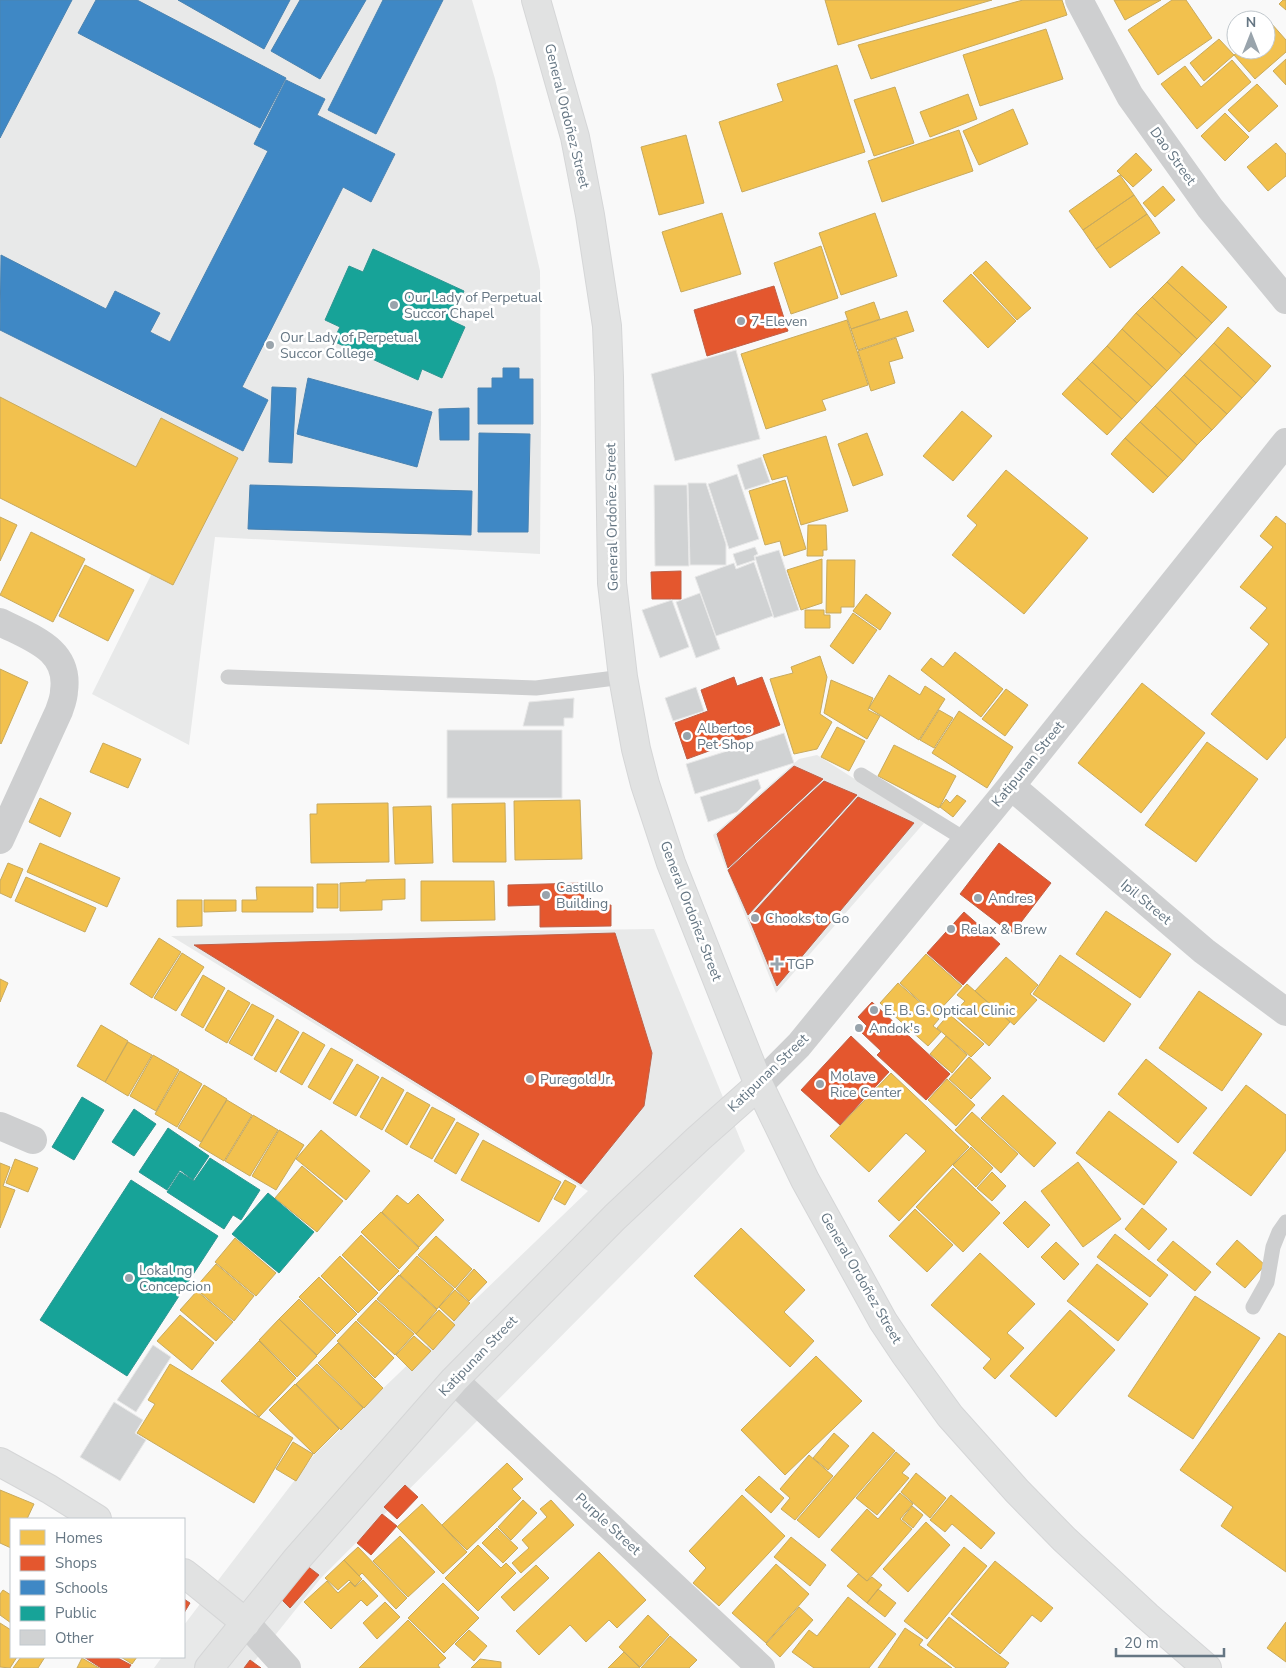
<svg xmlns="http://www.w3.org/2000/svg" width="1286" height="1668" font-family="'Nunito Sans',sans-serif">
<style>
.built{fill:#e8e9e9}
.homes{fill:#f2c14e;stroke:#c8aa5e}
.shops{fill:#e4572e;stroke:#be6048}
.schools{fill:#3f88c5;stroke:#4a83b1}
.public{fill:#17a398;stroke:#2e9692}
.building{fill:#d0d2d3;stroke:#e8e8e8}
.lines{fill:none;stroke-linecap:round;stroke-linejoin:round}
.secondary-casing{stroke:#d5d6d7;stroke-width:30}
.lane{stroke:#cecfd0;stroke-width:15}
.street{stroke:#cecfd0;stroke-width:28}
.secondary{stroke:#e1e2e2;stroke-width:28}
.poi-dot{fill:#99a4ac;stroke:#fff;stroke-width:2}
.labels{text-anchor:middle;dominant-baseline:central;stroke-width:5;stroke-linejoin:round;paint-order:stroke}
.street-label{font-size:14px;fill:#657683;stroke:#fff}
.poi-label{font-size:14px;fill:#657683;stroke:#fff;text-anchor:start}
</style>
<rect width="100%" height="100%" fill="#f9f9f9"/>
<path class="built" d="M0,0h472l23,79 45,192 1,149 -1,134 -325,-17 -26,208 -97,-51 59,-119 -151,-77z
M817,755l107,68 -148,170 -63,-158 86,-76z
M654,929l91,222 -425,428 -71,89h-95l8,-11h22v-32l130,-170 274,-264 -417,-255z"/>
<path class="homes" d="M825,0h167l-154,45z
M1023,0h39l5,15 -196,64 -13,-34z
M1114,0h47l-36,20z
M1172,0h14l26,38 -54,37 -30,-45z
M1283,0h3v10l-7,-6z
M1271,23l15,17v12l-31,27 -21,-24 6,-5h26v-22z
M1046,29l17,50 -83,27 -17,-51z
M1219,39l15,16 -30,26 -14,-18z
M1286,59v26l-13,-14z
M1232,60l19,22 -54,47 -36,-45 24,-18 16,21z
M837,65l28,87 -123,40 -23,-70 64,-21 -6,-17z
M1257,84l21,22 -29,26 -21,-22z
M895,87l19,56 -40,13 -20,-56z
M968,94l9,25 -47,18 -10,-25z
M1013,109l15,35 -49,21 -16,-34z
M1225,113l24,24 -24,24 -24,-25z
M959,130l14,41 -91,31 -14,-41z
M686,135l18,68 -45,12 -18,-68z
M1276,143l10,11v22l-18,15 -21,-24z
M1136,153l16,17 -19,17 -16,-16z
M1120,175l14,20 -51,35 -14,-19z
M1163,186l12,14 -20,17 -12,-14z
M1134,195l13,19 -51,35 -13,-19z
M722,213l19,61 -60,18 -19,-60z
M875,213l22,63 -56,19 -22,-62z
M1147,214l13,19 -50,35 -14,-19z
M821,246l17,52 -47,16 -17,-51z
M986,261l45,47 -14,12 -44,-47z
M1182,266l45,41 -15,16 -45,-41z
M971,274l45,47 -28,27 -45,-47z
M1167,282l45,41 -15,16 -45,-42z
M1152,297l45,42 -15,16 -46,-42z
M874,302l6,17 -29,10 -6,-17z
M907,311l7,20 -56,19 -7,-21z
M1136,313l46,42 -15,16 -45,-42z
M847,320l21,65 -46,15 4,10 -60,19 -25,-75z
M1228,327l43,39 -15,17 -42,-40z
M1122,329l45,42 -15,16 -45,-41z
M896,338l7,20 -14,4 6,21 -24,8 -13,-40z
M1214,343l42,40 -14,15 -43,-39z
M1107,346l45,41 -15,16 -45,-41z
M1199,359l43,39 -15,16 -43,-39z
M1092,362l45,41 -15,16 -45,-41z
M1184,375l43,39 -15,16 -42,-40z
M1077,378l45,41 -15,16 -45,-41z
M1170,390l42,40 -15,15 -42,-39z
M0,397l136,70 25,-49 77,40 -65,127 -173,-87z
M1155,406l42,39 -14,16 -43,-39z
M962,411l30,25 -39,45 -30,-25z
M1140,422l43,39 -15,16 -43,-39z
M867,433l16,42 -30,11 -15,-42z
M826,436l22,75 -47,14 -14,-49 -15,4 -9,-25z
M1125,438l43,39 -15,16 -42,-39z
M1006,470l82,68 -64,76 -72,-59 25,-30 -10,-9z
M785,480l21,69 -22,7 -4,-15 -15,4 -16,-54z
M1276,516l10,8v213l-19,23 -56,-46 58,-70 -19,-16 17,-20 -27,-21 33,-40 -13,-11z
M0,517l17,8 -17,36z
M808,525h18l1,25h-4v6h-16z
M31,532l54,27 -32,63 -53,-27z
M822,559v44l-21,7 -14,-40z
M827,560h28l-1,47h-13v6h-15z
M85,565l49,25 -26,51 -49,-25z
M866,594l25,19 -11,17 -27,-19z
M805,610h19v5h6v13h-25z
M853,613l24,17 -24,34 -23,-18z
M955,652l48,37 -22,28 -60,-47 10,-12 12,9z
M820,656l7,21 -7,37 12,8 -15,27 -23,5 -24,-75 23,-6 -2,-6z
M0,669l28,13 -27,62 -1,-1z
M889,675l31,20 5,-9 20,13 -26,41 -50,-32z
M831,680l42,18 -5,12 12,6 -13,23 -43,-26z
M1142,683l63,50 -64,80 -63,-50z
M1006,689l22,16 -23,31 -23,-17z
M939,710l14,8 -19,30 -14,-8z
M959,711l54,36 -26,41 -55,-35z
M837,727l28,14 -16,30 -28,-14z
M1207,742l51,37 -62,83 -51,-37z
M103,743l38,16 -13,29 -38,-16z
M894,745l62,31 -17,32 -61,-32z
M957,795l9,6 -13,16 -13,-10 6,-8 4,4z
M40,798l31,15 -11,24 -31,-15z
M580,800l2,59 -67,1 -1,-59z
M388,803l1,59 -78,1 -1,-49h7v-10z
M505,803l1,59h-53l-1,-58z
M431,806l2,57 -38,1 -2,-57z
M40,843l80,35 -13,29 -80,-35z
M8,863l15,6 -12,29 -11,-5v-12z
M26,877l70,31 -11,24 -70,-31z
M405,879v20l-23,1v10l-42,1v-28l26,-1v-2z
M421,881h73l1,39 -74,1z
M317,884h21v24h-21z
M256,887h57v25h-71v-12h15z
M177,900h25v26l-25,1z
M204,900h32v11l-32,1z
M1106,911l65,43 -31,44 -64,-44z
M159,938l22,14 -29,46 -22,-14z
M182,953l22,14 -28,44 -22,-13z
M926,954l36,32 -27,29 -35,-32z
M1060,955l71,49 -27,38 -71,-48z
M1006,957l32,28 -8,9 7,6 -23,25 -39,-34z
M203,975l22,13 -22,40 -22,-13z
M0,979l8,4 -8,19z
M898,983l41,36 -6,7 8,6 -13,14 -48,-43z
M967,984l43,38 -21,24 -36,-32 12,-13 -8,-6z
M228,990l22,13 -23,40 -22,-13z
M1199,991l63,43 -40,57 -63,-43z
M252,1004l22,12 -22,40 -23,-13z
M949,1014l35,30 -13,13 -34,-29z
M277,1019l22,13 -23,40 -22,-13z
M101,1025l27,16 -23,41 -28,-16z
M303,1032l22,13 -23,40 -22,-13z
M946,1036l21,19 -15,18 -22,-19z
M128,1042l24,13 -24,41 -23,-14z
M331,1048l22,12 -23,40 -22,-13z
M153,1055l26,15 -23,41 -26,-15z
M969,1057l22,21 -20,21 -22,-20z
M1146,1059l61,49 -29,35 -60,-49z
M357,1064l22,13 -23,39 -23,-13z
M180,1071l22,13 -25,43 -22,-13z
M891,1073l78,74 -70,74 -21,-20 48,-50 -20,-18 -37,39 -39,-36z
M382,1077l22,13 -22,40 -22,-13z
M947,1079l28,26 -19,21 -28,-26z
M204,1085l23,14 -26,43 -23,-14z
M1246,1085l40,30v35l-35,46 -58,-43z
M407,1092l23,13 -23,40 -22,-14z
M1003,1095l53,48 -22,24 -53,-49z
M227,1100l25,15 -28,46 -25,-15z
M432,1107l23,12 -23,40 -22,-12z
M1109,1111l68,51 -33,43 -68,-52z
M972,1112l46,42 -17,19 -46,-43z
M253,1115l25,15 -28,46 -25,-15z
M457,1122l22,12 -23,40 -22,-13z
M279,1130l25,15 -28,45 -24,-14z
M321,1130l49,41 -24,29 -50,-41z
M483,1140l78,42 -22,40 -78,-42z
M971,1147l22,21 -17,19 -23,-22z
M15,1159l23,9 -10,24 -22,-9z
M1078,1162l43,57 -38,28 -42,-56z
M0,1163l10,4 -7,19 12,4 -15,38z
M302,1166l41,35 -26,31 -42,-34z
M953,1168l47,45 -37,39 -47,-45z
M992,1172l14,14 -14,15 -15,-13z
M565,1180l11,6 -11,19 -11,-6z
M418,1194l26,26 -25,27 -37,-35 15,-17 11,9z
M1025,1201l25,24 -22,23 -25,-25z
M1142,1208l25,21 -18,21 -24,-21z
M915,1209l38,36 -26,27 -38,-36z
M381,1212l38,36 -20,21 -38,-37z
M741,1228l64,62 -21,22 30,29 -24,26 -96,-91z
M1115,1234l53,41 -18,22 -53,-40z
M361,1235l38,36 -20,20 -37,-36z
M436,1236l36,33 -17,19 -37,-33z
M235,1238l41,35 -20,23 -41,-34z
M1237,1240l28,25 -20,23 -29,-24z
M1173,1241l38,31 -16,19 -38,-31z
M1056,1242l23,22 -15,16 -23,-23z
M980,1253l55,51 -28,29 17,15 -29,31 -12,-11 8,-9 -60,-54z
M340,1256l38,37 -20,20 -37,-37z
M417,1256l37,33 -17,20 -37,-34z
M216,1264l38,32 -20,25 -39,-33z
M1097,1264l51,40 -30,37 -51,-40z
M474,1269l13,13 -18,19 -13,-12z
M399,1275l38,35 -21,24 -39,-35z
M319,1277l38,37 -20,20 -38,-37z
M455,1290l15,13 -16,18 -15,-14z
M197,1291l36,31 -17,19 -36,-31z
M1195,1296l65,42 -67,101 -65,-43z
M299,1299l37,36 -19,20 -38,-36z
M376,1300l38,34 -19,21 -38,-35z
M439,1310l16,15 -22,25 -17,-16z
M1070,1310l45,40 -59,67 -46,-41z
M180,1315l34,28 -22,27 -35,-29z
M279,1319l38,37 -20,21 -38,-37z
M356,1321l38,37 -19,20 -38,-37z
M1279,1333l7,4v235l-65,-46 12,-19 -53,-37z
M414,1336l17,15 -19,20 -16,-16z
M259,1341l37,37 -37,39 -38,-36z
M338,1343l45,45 -19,20 -46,-45z
M816,1356l46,45 -77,74 -44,-45z
M170,1364l123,74 -39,65 -117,-70 18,-29 -7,-4z
M317,1364l46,44 -22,22 -45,-46z
M295,1384l44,45 -25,25 -45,-44z
M873,1432l22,19 -76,87 -22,-18z
M834,1433l15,13 -21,24 -15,-12z
M293,1442l20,12 -17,27 -20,-12z
M896,1452l14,12 -8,9 7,5 -32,37 -21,-17z
M809,1455l24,21 -38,44 -14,-11 9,-11 -10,-9z
M507,1463l16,16 -11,10 9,9 -54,52 -25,-25z
M916,1473l30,25 -16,20 -29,-26z
M759,1476l25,22 -13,15 -26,-23z
M0,1490l34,14 -7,15h-16v29l-11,-5z
M900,1493l13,11 -13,15 12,10 -45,52 -36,-31 36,-41 11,10z
M742,1495l43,41 -66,70 -26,-23 13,-15 -17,-17z
M951,1495l44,38 -14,16 -29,-25 -7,8 -15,-12z
M523,1500l14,13 -26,27 -13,-13z
M551,1500l23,25 -53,48 -9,-10 17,-15 -7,-8 25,-23 -7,-8z
M422,1504l45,48 -24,22 -46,-47z
M912,1506l11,9 -10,13 -11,-9z
M926,1522l24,23 -42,47 -25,-23z
M497,1528l21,20 -15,15 -21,-20z
M400,1536l35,36 -27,25 -35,-36z
M791,1537l35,28 -16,21 -36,-29z
M478,1545l23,23 5,-5 10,10 -38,38 -33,-33z
M358,1547l49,51 -11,11 -34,-36 -3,3 -15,-16z
M964,1547l23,19 -60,73 -23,-18z
M599,1552l47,48 -29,28 -8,-8 -23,22 -16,-17 -31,30 -23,-24z
M344,1560l18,19 -7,7 -6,-6 -11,10 -13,-12z
M995,1561l58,47 -12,14 -9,-7 -32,39 -49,-40z
M776,1564l33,30 -43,49 -34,-30z
M536,1565l13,13 -35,33 -13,-14z
M858,1574l9,7 5,-4 10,8 -15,18 -20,-17z
M363,1580l15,16 -11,10 -6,-6 -30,29 -27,-27 23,-21 11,12 12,-11 5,5z
M443,1583l36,35 -35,35 -36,-35z
M878,1589l18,14 -11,14 -18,-14z
M3,1590l8,5v28l-11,-8v-21z
M848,1597l48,37 -27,34h-55l-22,-16 17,-22 8,6z
M385,1602l15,15 -23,22 -14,-16z
M799,1607l14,13 -33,37 -14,-13z
M648,1615l21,20 -29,32 -21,-20z
M949,1617l60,46 -4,5h-49l-29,-23z
M408,1620l38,38 -8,7 2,3h-81z
M1286,1622v40l-19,-14z
M0,1623l11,7v27h6l-7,11 -10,-1z
M905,1628l18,12 -4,5 33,23h-74z
M469,1630l18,16 -13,15 -19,-17z
M670,1636l27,24 -8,8h-48z
M624,1652l16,16h-32z
M21,1657h24l-7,11h-25z
M121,1657h16l-5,7z
M82,1658l17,10h-22z
M480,1659l21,3v6h-30z"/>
<path class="shops" d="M774,286l14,45 -81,25 -13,-46z
M681,571v28h-29l-1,-27z
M734,677l3,9 25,-9 18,48 -93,34 -12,-36 33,-12 -7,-21z
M794,766l29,13 -95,89 -11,-34z
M824,781l33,14 -109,120 -20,-45z
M858,797l56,26 -137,163 -28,-68z
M999,843l52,40 -39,51 -52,-40z
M583,883l1,23 27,-1v21l-71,1v-22l-32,1v-21z
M964,912l36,32 -37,41 -36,-32z
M615,933l37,120 -8,53 -63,78 -387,-239z
M872,1002l78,72 -24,26 -49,-45 4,-4 -19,-18 5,-7 -9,-9z
M851,1036l38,36 -49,53 -39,-35z
M405,1485l13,12 -21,22 -13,-12z
M382,1514l15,12 -26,29 -14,-12z
M306,1565l13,10 -29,33 -12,-12z
M184,1599l6,4 -6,10z
M84,1657h32l15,8 -2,3h-28z
M250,1660l11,8h-17z"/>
<path class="schools" d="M0,0h72l-72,138z
M96,0h41l149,78 -26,50 -182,-95z
M178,0h112l-26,49z
M300,0h66l-46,79 -49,-28z
M383,0h60l-67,134 -48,-24z
M286,80l39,19 -8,16 78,39 -24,48 -28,-15 -101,200 26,13 -25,51 -243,-121 1,-75 105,54 9,-18 45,22 -10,19 20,10 98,-191 -14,-7z
M503,368h16v11h14v45h-55v-36h14v-10h11z
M308,378l124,34 -15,55 -120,-33z
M272,387l24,1 -4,75 -23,-1z
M469,408v32h-29l-1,-31z
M479,433l51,1 -2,98h-50z
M250,485l222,6 -1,44 -223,-6z"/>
<path class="public" d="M373,249l91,42 -14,29 15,7 -23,51 -20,-9 -4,11 -85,-39 7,-14 -15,-7 24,-54 14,6z
M82,1097l22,13 -30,50 -22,-13z
M134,1109l22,15 -22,32 -22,-14z
M168,1128l41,28 -16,24 -13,-10 -13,20 -28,-18z
M210,1158l50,32 -19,30 -8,-5 -9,14 -57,-37 13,-20 14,9z
M131,1180l87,56 -91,140 -87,-56z
M268,1193l46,39 -35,41 -47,-39z"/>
<path class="building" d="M736,350l24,89 -85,22 -24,-87z
M761,457l9,25 -25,8 -8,-25z
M737,474l22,65 -30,10 -21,-65z
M688,483h18l20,61v21h-36z
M654,485h33l2,81h-34z
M755,547l3,7 -4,2 1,4 -18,6 -4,-12z
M779,550l20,60 -25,8 -19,-61z
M754,562l19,54 -57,20 -21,-59 39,-14 2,6z
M700,593l20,56 -24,9 -20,-56z
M672,600l17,47 -29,11 -18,-48z
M696,687l8,24 -31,10 -8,-23z
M574,698l-1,20h-9v8h-41l6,-24z
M447,730h115v68h-115z
M784,733l10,30 -99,31 -9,-30z
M758,779l3,9 -24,24 -29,10 -8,-25z
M153,1345l18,12 -35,55 -19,-12z
M114,1402l29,18 -8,13 11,7 -26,41 -40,-24z"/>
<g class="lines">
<g class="secondary-casing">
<path id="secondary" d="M536,0l39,137 15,78 17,111 2,51 3,206 11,94 13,72 9,35 26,79 88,222 46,95 78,141 22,33 45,62 67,75 47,48 83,77 60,52
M0,1462l49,27 48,30
M184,1573l9,7 53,43
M209,1668l87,-108 158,-180 161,-163 83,-78 61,-54"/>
</g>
<path class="lane" d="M228,677l308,11 87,-11
M861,775l105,65
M1253,1307l14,-25 6,-35 6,-15 7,-10"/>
<path class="street" d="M1079,0l51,96 80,112 76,92
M0,622c31,16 70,27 64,69 0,7 -3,14 -5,20l-59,129
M1011,786l193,165 82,61
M759,1085l40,-40 212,-259 275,-344
M0,1126l33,14
M454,1380l307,288
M246,1623l41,45"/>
<use href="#secondary" class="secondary"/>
</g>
<g class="poi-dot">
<circle cx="394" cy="305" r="5"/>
<circle cx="741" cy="321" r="5"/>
<circle cx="270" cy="345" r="5"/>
<circle cx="687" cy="736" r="5"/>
<circle cx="546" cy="895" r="5"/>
<circle cx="978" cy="898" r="5"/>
<circle cx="755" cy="918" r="5"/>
<circle cx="951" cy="929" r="5"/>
<path d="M774.5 956.5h5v5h5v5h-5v5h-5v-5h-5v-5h5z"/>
<circle cx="874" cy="1010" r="5"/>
<circle cx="859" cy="1028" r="5"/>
<circle cx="530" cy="1079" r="5"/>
<circle cx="820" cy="1084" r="5"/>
<circle cx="129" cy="1278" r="5"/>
</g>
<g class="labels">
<g class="street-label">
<text transform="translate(567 116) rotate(76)">General Ordoñez Street</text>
<text transform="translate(1173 156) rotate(54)">Dao Street</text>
<text transform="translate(612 517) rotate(-91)">General Ordoñez Street</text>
<text transform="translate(1028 764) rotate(-51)">Katipunan Street</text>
<text transform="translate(1146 902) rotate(40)">Ipil Street</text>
<text transform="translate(691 911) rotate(69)">General Ordoñez Street</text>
<text transform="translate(768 1073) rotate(-44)">Katipunan Street</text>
<text transform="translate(861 1278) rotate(60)">General Ordoñez Street</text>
<text transform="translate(478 1356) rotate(-46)">Katipunan Street</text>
<text transform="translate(608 1524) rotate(43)">Purple Street</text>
</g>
<g class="poi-label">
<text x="404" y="297">Our Lady of Perpetual<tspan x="404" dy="16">Succor Chapel</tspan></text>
<text x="751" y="321">7-Eleven</text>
<text x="280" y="337">Our Lady of Perpetual<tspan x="280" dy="16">Succor College</tspan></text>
<text x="697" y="728">Albertos<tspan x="697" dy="16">Pet Shop</tspan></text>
<text x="556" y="887">Castillo<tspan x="556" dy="16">Building</tspan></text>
<text x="988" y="898">Andres</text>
<text x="765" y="918">Chooks to Go</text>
<text x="961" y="929">Relax &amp; Brew</text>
<text x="787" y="964">TGP</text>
<text x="884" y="1010">E. B. G. Optical Clinic</text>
<text x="869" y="1028">Andok's</text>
<text x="830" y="1076">Molave<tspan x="830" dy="16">Rice Center</tspan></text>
<text x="540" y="1079">Puregold Jr.</text>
<text x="139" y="1270">Lokal ng<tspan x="139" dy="16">Concepcion</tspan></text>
</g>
</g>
<rect x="10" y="1518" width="175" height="140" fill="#ffffff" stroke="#c1c8cd"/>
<rect x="20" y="1530" width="25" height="15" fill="#f2c14e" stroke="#c1c8cd"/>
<text x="55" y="1543" font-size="15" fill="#657683">Homes</text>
<rect x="20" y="1556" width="25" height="15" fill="#e4572e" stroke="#c1c8cd"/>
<text x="55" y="1568" font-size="15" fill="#657683">Shops</text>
<rect x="20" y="1580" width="25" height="15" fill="#3f88c5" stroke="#c1c8cd"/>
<text x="55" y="1593" font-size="15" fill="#657683">Schools</text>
<rect x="20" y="1606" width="25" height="15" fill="#17a398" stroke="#c1c8cd"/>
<text x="55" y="1618" font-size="15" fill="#657683">Public</text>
<rect x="20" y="1630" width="25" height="15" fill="#d0d2d3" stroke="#c1c8cd"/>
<text x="55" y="1643" font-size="15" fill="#657683">Other</text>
<g transform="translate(1251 35)"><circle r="24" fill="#ffffff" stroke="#c1c8cd"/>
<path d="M0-4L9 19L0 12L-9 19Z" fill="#99a4ac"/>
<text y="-8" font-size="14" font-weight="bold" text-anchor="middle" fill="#657683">N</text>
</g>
<path d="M1116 1648v8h108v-8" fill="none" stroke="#657683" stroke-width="2.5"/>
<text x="1124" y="1648" font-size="15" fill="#657683" stroke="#ffffff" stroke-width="4" paint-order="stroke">20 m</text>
</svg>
